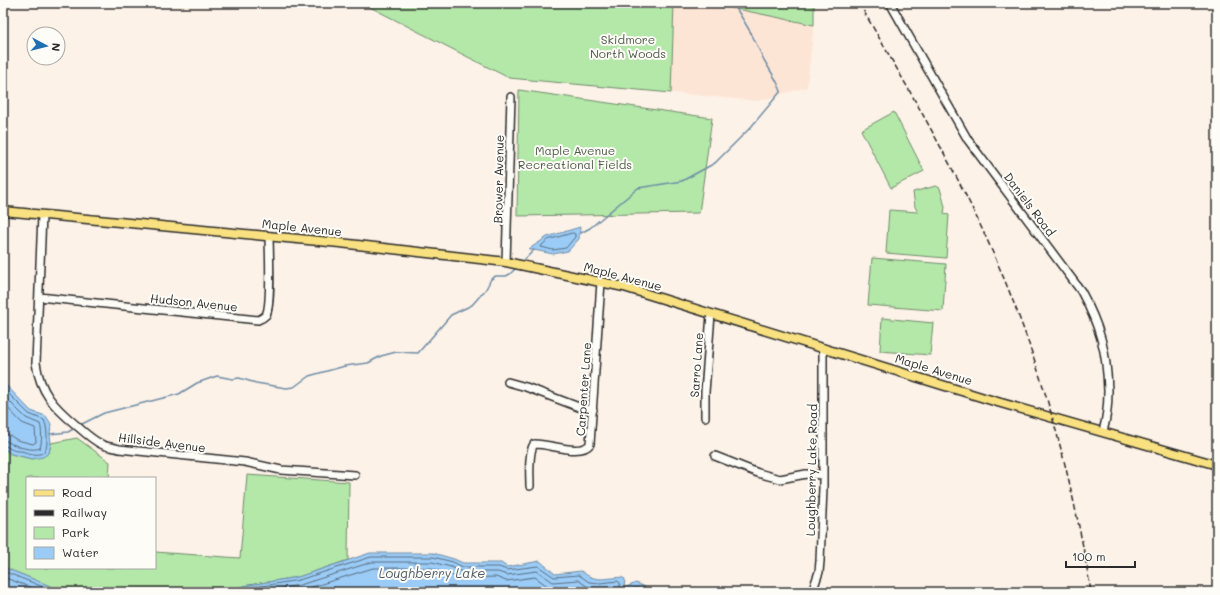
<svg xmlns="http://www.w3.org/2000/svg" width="1220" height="595" font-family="Mali,sans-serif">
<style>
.built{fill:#fde5d6}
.green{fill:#b3e8a9;stroke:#6f8a6a}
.water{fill:#9bccf7;stroke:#6e8ca5}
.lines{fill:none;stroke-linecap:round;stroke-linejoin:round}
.shore{stroke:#586b7d;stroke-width:1}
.stream{stroke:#6e8ca5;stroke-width:1.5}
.minor-casing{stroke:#2b2b2b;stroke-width:10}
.major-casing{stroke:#2b2b2b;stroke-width:11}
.minor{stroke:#fdfcf7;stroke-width:7}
.major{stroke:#f9e181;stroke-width:8}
.rail{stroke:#2b2b2b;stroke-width:1.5;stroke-dasharray:6 3;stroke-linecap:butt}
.labels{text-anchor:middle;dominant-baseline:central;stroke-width:4;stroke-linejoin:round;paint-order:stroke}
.park-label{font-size:12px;fill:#4d5a4a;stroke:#fdfcf7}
.street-label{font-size:12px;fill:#2b2b2b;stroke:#fdfcf7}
.water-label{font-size:13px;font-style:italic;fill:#4d5b68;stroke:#fdfcf7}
</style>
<rect width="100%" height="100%" fill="#fdf2e8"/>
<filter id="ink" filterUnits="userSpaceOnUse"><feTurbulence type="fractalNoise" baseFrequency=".025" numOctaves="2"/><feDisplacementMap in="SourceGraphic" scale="8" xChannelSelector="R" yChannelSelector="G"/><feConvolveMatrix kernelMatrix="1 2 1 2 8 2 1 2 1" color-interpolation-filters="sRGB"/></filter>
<g filter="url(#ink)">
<path class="built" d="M362,3h452v22l-7,62 -49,14 -249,-23z"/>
<path class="green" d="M362,3h312l-3,90 -162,-15z
M708,3h106v22z
M519,90l193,28 -13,95 -182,3z
M894,112l30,59 -33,17 -30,-58z
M936,186l4,2 5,19 -1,7 5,1 -3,43 -60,-5 3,-43 29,2 -3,-5 -2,-15z
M872,258l74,6 -3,47 -75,-6z
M882,318l51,5 -3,32 -50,-4z
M77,438l33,24 -1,16h-82v90h128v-16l85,6 7,-83 102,7 -1,78 -50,17 -55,9 -16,6h-162l-62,-25v-119l8,6 21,5 17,-6 2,-10z"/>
<path class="water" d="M580,227l-1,12 -11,12 -15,3 -24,-5 18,-12z
M3,382l28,29 15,5 5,8 -1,10 1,9 -2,10 -6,4 -11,2 -21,-5 -8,-6z
M370,553h63l21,6 9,4h38l6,4 33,-6 15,13 26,-3c10,8 17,9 31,7 5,0 8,-2 13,1l-1,9 12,-5 9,4v5h-418l16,-6 55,-9z
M3,567l62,25h-62z"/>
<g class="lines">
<path class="shore" d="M573,233l2,1v3l-9,11 -13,2 -12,-3 1,-2 6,-5z
M3,388l26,26 15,6c3,6 3,14 3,21 0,19 -15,13 -26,10 -3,0 -7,0 -10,-2 -3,-1 -4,-3 -8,-4
M3,395l23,23 14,6c2,5 2,19 0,24 -6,3 -19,0 -25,-3 -5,-1 -7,-4 -12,-5
M3,403l19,20 13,5 1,14 -3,2 -16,-4 -8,-5 -6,-1
M3,571l53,21
M3,577l40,15
M238,592l6,-3 55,-9 72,-23h62l20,5 10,5h36l8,3 31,-4 16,11 25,-2 10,7 11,1 18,-2 2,2v6c5,5 11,0 16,-1l4,1 1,3
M259,592l41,-7 72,-23h60l19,5 11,5h36l9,3 30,-4 16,11 25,-2 10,7 12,1 14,-1 3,5
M296,592l77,-24h58l29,10 36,-1 10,4 29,-4 15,11 6,1 20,-3 9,6"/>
<path class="stream" d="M579,234l11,-6 48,-40 44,-7 33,-18 36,-36 30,-36 -5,-11 -12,-20 -13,-27 -18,-30
M521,263l13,-13
M80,425l24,-12 75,-19 18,-11 20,-7 16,3 6,-1 17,5 30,5 8,-1 15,-11 36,-10 23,-3 13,-7 15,-4 22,1 33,-38 21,-10 14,-16 5,-10 5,-3h10l4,-2 7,-7
M50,434l18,-2 7,-4"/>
<g class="minor-casing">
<path id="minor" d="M890,3l58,102 20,35 113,151c19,35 26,61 27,100 0,14 -1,27 -5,40
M42,215l-6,148c4,29 18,44 40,62 8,7 15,14 25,19 5,3 12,3 18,5l126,13 36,8 74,5
M506,262l5,-165
M39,297l219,23c3,-1 6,-3 8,-5 6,-10 3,-66 3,-79
M508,382l18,5 58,22 9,1
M705,417v-25l6,-78
M715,456l43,17 22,6 26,-5 17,1
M530,486c0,-10 -2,-33 4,-42 14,-1 47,13 56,0l11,-162
M812,592l7,-20 1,-11 3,-73v-140"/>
</g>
<g class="major-casing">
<path id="major" d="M3,211l337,32 166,19 118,25 370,114 223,64"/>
</g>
<use href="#minor" class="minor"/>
<use href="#major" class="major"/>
<path class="rail" d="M859,3c50,87 102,174 141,266 44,104 73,212 91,323"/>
</g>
</g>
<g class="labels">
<g class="park-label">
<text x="628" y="39">Skidmore<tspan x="628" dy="14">North Woods</tspan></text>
<text x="575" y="150">Maple Avenue<tspan x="575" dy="14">Recreational Fields</tspan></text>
</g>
<g class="street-label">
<text transform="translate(498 179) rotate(-89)">Brower Avenue</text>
<text transform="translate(1030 204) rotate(53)">Daniels Road</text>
<text transform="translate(302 227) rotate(6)">Maple Avenue</text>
<text transform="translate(623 276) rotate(15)">Maple Avenue</text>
<text transform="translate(194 302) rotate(6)">Hudson Avenue</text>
<text transform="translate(696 365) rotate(-86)">Sarro Lane</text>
<text transform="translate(934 369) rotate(17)">Maple Avenue</text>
<text transform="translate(583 389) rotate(-86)">Carpenter Lane</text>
<text transform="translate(162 442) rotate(7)">Hillside Avenue</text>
<text transform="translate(811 470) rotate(-89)">Loughberry Lake Road</text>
</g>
<g class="water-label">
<text x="432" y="572">Loughberry Lake</text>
</g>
</g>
<rect width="1220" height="595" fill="none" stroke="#fdfcf7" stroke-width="16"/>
<rect x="8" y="8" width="1204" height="579" fill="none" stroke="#2b2b2b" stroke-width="1.5" filter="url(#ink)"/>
<rect x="26" y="477" width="130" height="92" fill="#fdfcf7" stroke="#a9a8a5"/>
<rect x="34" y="490" width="20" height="6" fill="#f9e181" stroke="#a9a8a5"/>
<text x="62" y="497" font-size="12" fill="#2b2b2b">Road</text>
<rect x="34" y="510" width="20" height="6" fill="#2b2b2b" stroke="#a9a8a5"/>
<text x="62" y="517" font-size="12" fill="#2b2b2b">Railway</text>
<rect x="34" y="527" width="20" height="12" fill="#b3e8a9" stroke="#a9a8a5"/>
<text x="62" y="537" font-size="12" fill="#2b2b2b">Park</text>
<rect x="34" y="547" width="20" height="12" fill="#9bccf7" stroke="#a9a8a5"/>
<text x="62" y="557" font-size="12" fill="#2b2b2b">Water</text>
<g transform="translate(46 46) rotate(97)"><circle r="19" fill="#fdfcf7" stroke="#a9a8a5"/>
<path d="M0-3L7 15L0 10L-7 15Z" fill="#1f6fb2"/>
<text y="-6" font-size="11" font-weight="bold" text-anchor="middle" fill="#2b2b2b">N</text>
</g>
<path d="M1066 561v6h69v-6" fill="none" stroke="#2b2b2b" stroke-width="2"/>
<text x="1072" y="561" font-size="12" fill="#2b2b2b" stroke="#fdfcf7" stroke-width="3" paint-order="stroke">100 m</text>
</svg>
